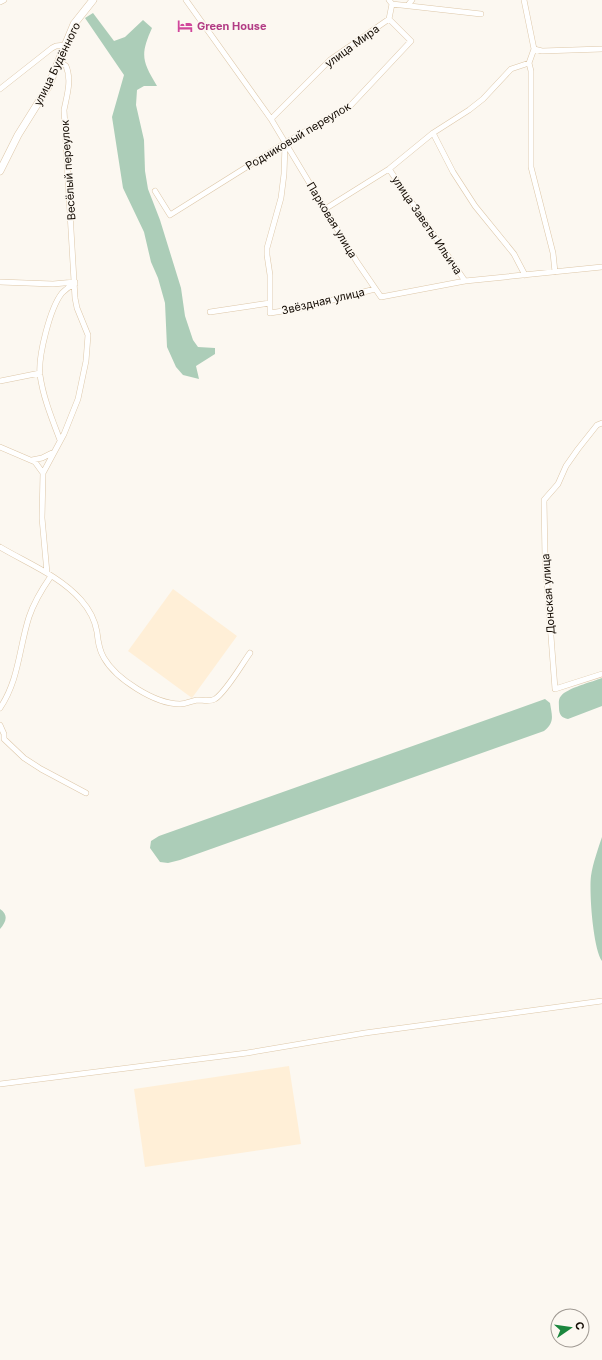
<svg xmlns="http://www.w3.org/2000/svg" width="602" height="1360" font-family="Inter,sans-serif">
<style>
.built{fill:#ffefd7}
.forest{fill:#accdb8}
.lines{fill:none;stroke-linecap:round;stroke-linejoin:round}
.street-casing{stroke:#ddc7a8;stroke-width:6}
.secondary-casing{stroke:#ddc7a8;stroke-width:8}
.street{stroke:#fff;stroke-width:5}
.secondary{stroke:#fff;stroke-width:7}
.labels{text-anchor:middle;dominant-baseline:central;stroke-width:3;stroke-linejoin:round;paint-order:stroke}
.hotel-label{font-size:11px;font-weight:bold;fill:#b23c85;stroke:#fcf8f1;text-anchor:start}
.street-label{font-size:11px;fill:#130b03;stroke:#fcf8f1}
</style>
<rect width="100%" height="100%" fill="#fcf8f1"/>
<path class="built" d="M173,589l64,47 -45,62 -64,-47z
M289,1066l12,78 -156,23 -11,-78z"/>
<path class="forest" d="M93,13l21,28 11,-4 18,-17 9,8c-12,27 -10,33 5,58h-13l-7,4 -1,15 8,35 1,31 3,18 12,31 21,68 4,28 8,24 5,7 17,1v6l-19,12 3,13 -16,-4 -7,-8 -9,-20 -2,-44 -7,-25 -7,-16 -7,-30 -21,-44 -11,-71 12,-42 -39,-57z
M602,678v28l-34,13c-6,-1 -9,-4 -9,-11 0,-4 -1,-9 2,-12 6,-8 31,-14 41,-18z
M545,699l5,4c2,13 5,19 -6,28l-364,129 -12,3 -8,-1 -10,-14 1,-7 8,-5z
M602,837v124c-9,-13 -13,-69 -11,-85 2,-13 7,-27 11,-39z
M0,909c9,6 6,13 0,20z"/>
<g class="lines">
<g class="street-casing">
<path id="street" d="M186,0l85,119 86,143 24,35 84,-16 137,-14
M389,0l3,4 89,10
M524,0l10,49 -5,14 2,8v96l22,86 2,19
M0,2l4,-2
M408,5l4,-5
M534,49l8,2 60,-2
M0,89l52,-41 4,-2 9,-1
M271,119l59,-59 59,-41 3,-15
M433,133l20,39 22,34 39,48 11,21
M285,144l-1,30 -3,24 -14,50v7l3,20v38l32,-5 73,-19
M389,169l76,112
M155,191l15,24 115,-72 66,-38 60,-64 -22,-22
M325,209l64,-40 44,-36 36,-23 14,-11 28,-30 18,-6
M0,282l53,2 22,-2
M210,312l60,-9
M0,381l40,-8
M602,423l-5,2 -19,24 -12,17 -8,18 -14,16 1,57 10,132 47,-15
M60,440c-8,-21 -17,-43 -20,-65 -2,-19 10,-67 22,-82 4,-4 8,-7 13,-9
M0,447l35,15 8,11
M32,460l10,-2 10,-5
M0,547c27,16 60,29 81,53 8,9 14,20 16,32 1,9 2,18 7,26 12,21 51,46 76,46 6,0 11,-3 17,-4 6,0 13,2 18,-1 11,-7 27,-35 35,-46
M47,573l-5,-55 1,-45 21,-39 14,-35 8,-38 2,-26 -11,-27 -2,-10 -11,-188c3,-15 8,-30 2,-44l-7,-5
M0,708c19,-28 19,-60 29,-91 5,-15 13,-28 22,-41
M0,725l4,9v5l20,19 17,11 45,24
M0,1084l247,-31 118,-20 237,-32"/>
</g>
<g class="secondary-casing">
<path id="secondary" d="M0,171l18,-36 30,-48 26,-63 19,-24"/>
</g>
<use href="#street" class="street"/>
<use href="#secondary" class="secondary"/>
</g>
<defs>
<g id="hotel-bare" transform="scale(1.2)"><path d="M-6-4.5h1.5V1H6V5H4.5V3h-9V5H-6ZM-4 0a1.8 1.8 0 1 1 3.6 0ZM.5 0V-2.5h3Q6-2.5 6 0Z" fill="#d1479c" stroke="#fcf8f1" stroke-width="2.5" paint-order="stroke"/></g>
</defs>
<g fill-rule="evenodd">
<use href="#hotel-bare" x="185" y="26"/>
</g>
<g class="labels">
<g class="hotel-label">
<text x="197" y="26">Green House</text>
</g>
<g class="street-label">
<text transform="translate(352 46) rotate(-36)">улица Мира</text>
<text transform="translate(57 64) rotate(-64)">улица Будённого</text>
<text transform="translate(298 136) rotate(-31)">Родниковый переулок</text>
<text transform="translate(68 170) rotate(-94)">Весёлый переулок</text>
<text transform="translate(332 220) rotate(59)">Парковая улица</text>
<text transform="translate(427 225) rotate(56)">улица Заветы Ильича</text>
<text transform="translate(323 301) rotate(-13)">Звёздная улица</text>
<text transform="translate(548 594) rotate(-94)">Донская улица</text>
</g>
</g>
<g transform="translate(570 1328) rotate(77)"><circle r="19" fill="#fcf8f1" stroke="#9f9992"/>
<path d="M0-3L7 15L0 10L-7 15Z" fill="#1b863d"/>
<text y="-6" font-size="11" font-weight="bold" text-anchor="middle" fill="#130b03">С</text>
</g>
</svg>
